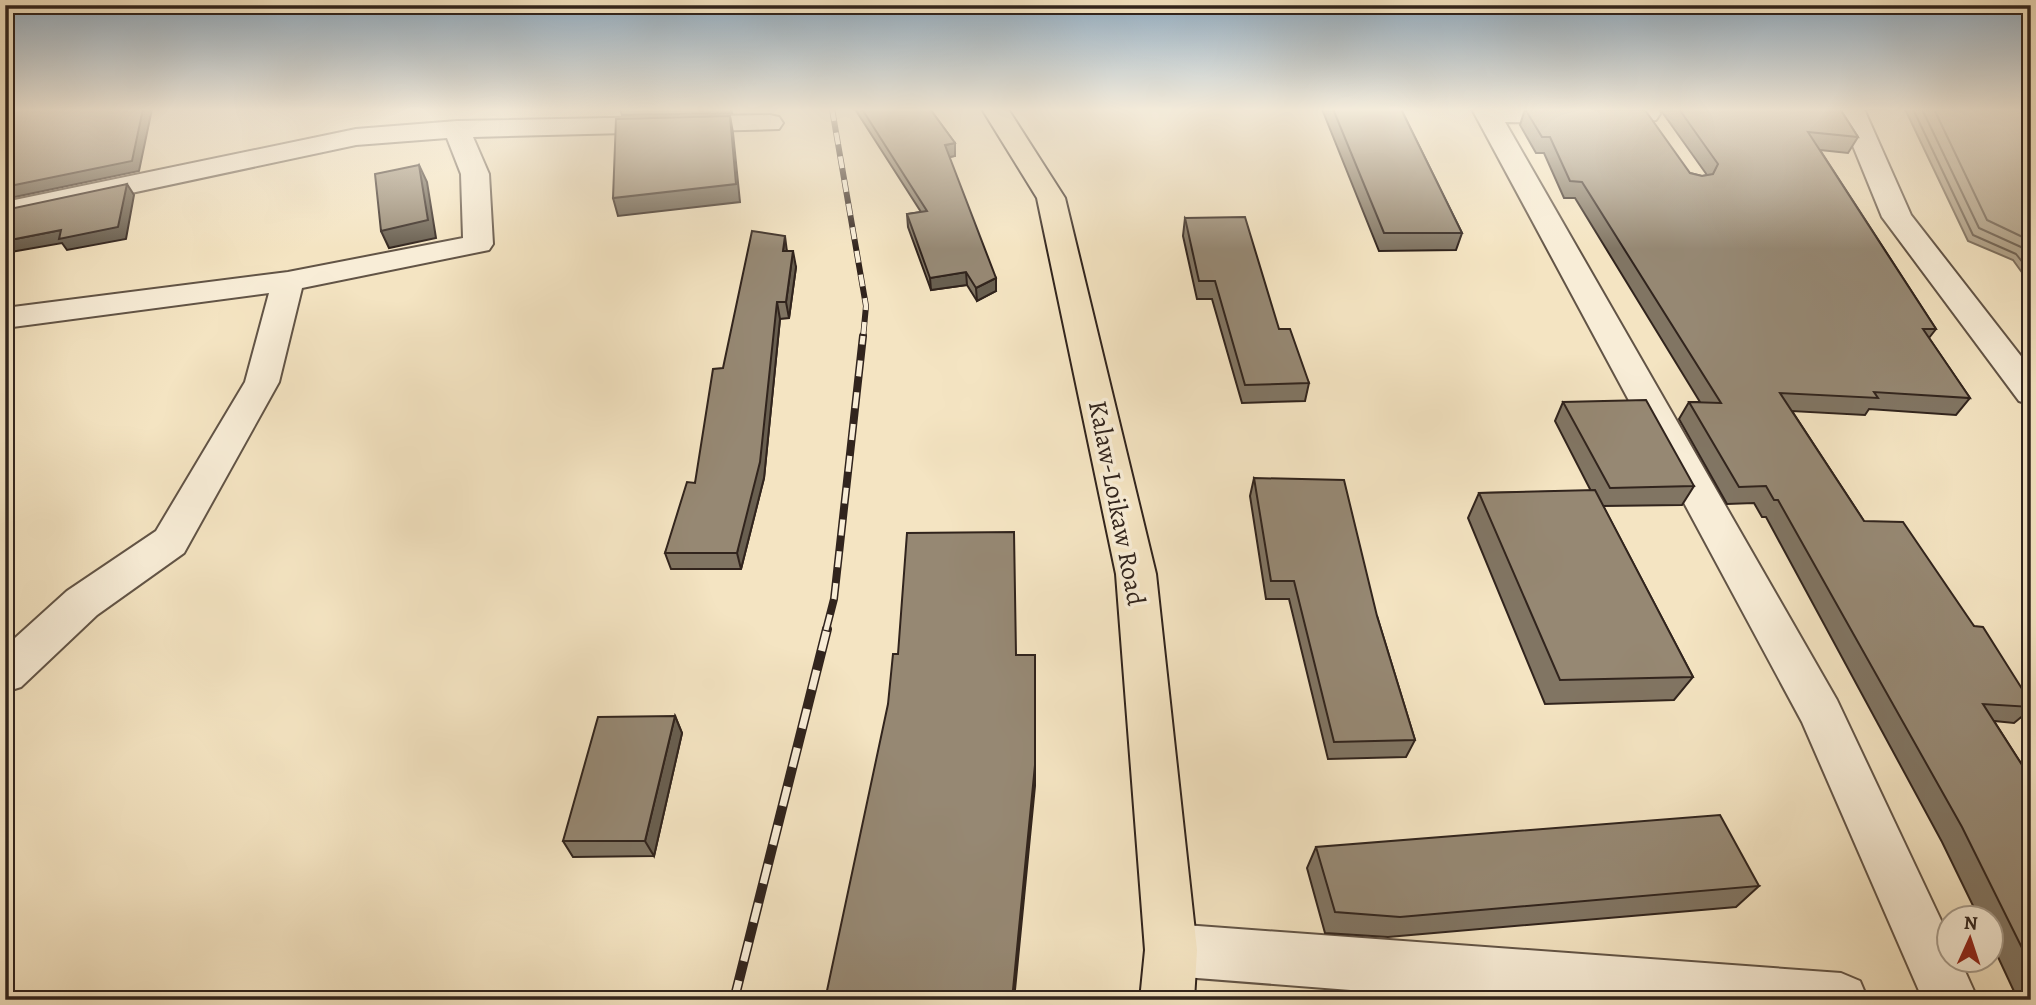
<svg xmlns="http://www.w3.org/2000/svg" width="2036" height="1005" font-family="Alegreya,serif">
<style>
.water{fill:#b2a38a;stroke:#7e705e;stroke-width:2}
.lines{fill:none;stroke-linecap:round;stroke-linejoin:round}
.shore{stroke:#726454;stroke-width:2}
.street-casing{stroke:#625446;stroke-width:4}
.primary-casing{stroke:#31241d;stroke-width:4}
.street{fill:#f8edd7;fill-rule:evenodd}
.primary{fill:#f4e4c2;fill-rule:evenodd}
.rail-far2-casing{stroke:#31241d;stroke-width:6}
.rail-far1-casing{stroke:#31241d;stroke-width:8}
.rail-casing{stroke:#31241d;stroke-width:10}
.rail-far2{stroke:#f8edd7;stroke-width:4.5;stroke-dasharray:12;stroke-linecap:butt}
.rail-far1{stroke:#f8edd7;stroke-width:5;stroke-dasharray:16;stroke-linecap:butt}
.rail{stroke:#f8edd7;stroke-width:7;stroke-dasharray:20;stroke-linecap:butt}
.wall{fill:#817563;stroke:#31241d;stroke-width:2}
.shaded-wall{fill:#695f50;stroke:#31241d;stroke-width:2}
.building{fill:#968873;stroke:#31241d;stroke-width:2}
.labels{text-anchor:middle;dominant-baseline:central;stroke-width:7;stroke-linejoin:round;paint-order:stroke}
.street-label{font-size:26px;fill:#31241d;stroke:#f8edd7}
</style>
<rect width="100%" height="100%" fill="#f4e4c2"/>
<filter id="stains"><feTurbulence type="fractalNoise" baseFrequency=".00286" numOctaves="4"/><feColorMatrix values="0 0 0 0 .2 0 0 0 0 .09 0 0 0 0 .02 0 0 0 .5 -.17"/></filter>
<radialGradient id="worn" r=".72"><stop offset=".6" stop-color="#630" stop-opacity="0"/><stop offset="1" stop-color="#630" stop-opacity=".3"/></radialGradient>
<path class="water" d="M1905,109h126v176l-18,-25 -45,-19z"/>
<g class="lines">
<path class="shore" d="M1913,109l60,126 43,19 15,19
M1922,109l57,119 42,19 10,11
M1934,109l53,111 44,21"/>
<g class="street-casing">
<path id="street" d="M1472,109h187l1,5 -4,6 -27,4 -124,-2 332,578 111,235v25h12l18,40h-55l-121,-278z
M1838,109h26l47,106 120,154v36l-12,-4 -137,-184z
M770,115l9,2 4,6 -4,6 -306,8 16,37 4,70 -4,6 -187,38 -23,94 -95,171 -87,62 -76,72 -16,5v-45l62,-56 89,-60 89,-149 24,-89 -264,35v-20l283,-36 175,-34 -2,-64 -14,-36 -91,7 -351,75v-18l351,-73 101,-8z
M1171,924l670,49 19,8 8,19h-389l-308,-24 -19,-7 -7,-19 7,-19z"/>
</g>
<g class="primary-casing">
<path id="primary" d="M982,109h26l57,89 91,376 41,376 -3,50h-54l5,-50 -29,-376 -79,-376z"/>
</g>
<use href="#street" class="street"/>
<use href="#primary" class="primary"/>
<g class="rail-far2-casing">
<path id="rail-far2" d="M832,109l34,197 -3,32"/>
</g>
<g class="rail-far1-casing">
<path id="rail-far1" d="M826,630l8,-31 29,-263"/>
</g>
<g class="rail-casing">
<path id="rail" d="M734,1000l93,-371"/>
</g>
<use href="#rail-far2" class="rail-far2"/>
<use href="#rail-far1" class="rail-far1"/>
<use href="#rail" class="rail"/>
</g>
<path class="wall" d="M620,109h111l1,4 -110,2z
M855,109h75l25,34v13l-6,1 47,134 -19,10 -10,-16 -36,5 -23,-63 -1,-13 14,-2z
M1322,109h79l61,124 -6,17 -77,1z
M1525,109l165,64 12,3 5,-1 -47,-66h180l18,28 -10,16 -28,-3 116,179 -7,9 41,60 -14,17 -87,-6 -4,6 -73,-4 72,110 110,105 57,77v6l-17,14 -20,-2 37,58v221h-13l-27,-58v-24h-12l-37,-76 -176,-325h-4l-8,-14 -27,1 -48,-85 10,-17h11l-125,-204h-11l-20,-45h-8l-16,-28z
M1185,218l94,111 30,54 -4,18 -63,2 -30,-104h-15l-14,-63z
M787,251l9,16 -7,51 -9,1 -16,159 -23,91h-70l-6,-16 30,-70z
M1563,402l131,84 -12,19 -79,1 90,171 -19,23 -129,4 -77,-186 11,-25 112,-2 -36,-70z
M1254,478l123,138 38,124 -9,17 -78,2 -39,-160h-23l-16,-103z
M675,716l7,17 -28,123 -81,1 -10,-16z
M1316,847l443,39 -23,21 -348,30 -63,-4 -18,-65z"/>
<path class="shaded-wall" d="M143,109h9l-13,62 -134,28v-12z
M730,116l3,17 7,69 -122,14 -5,-18z
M955,143v13l-10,2v-13z
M419,165l8,17 9,56 -47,10 -8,-17z
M127,184l7,11 -8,44 -59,11 -5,-7 -57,10v-12l56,-11z
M785,236l2,16 -4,-1z
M793,251l3,16 -7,51 -3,-16z
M966,272l1,13 -36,5 -1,-12z
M996,278v13l-19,10 -1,-13z
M777,302l3,17 -16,159 -23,91 -4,-16z
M675,716l7,17 -28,123 -9,-15z
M1035,765v21l-21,214h-2z"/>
<path class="building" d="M14,109h129l-11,52 -127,26v-72z
M862,109h68l25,34 -10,2 51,133 -20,10 -10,-16 -36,6 -23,-64 20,-3z
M1333,109h68l61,124h-78z
M1525,109l120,1 45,63 12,3 11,-2 5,-10 -39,-55h161l18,28 -50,-5 128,197h-13l47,69 -96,-6 4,6 -98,-5 84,128 39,1 71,104 9,1 48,76v4l-48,-3 48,75v187l-69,-139 -184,-327h-4l-8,-14 -27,1 -50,-85 32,1 -139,-221 -12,-1 -20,-44h-8z
M730,116l6,68 -123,14 3,-79z
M419,165l9,55 -47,11 -6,-57z
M127,184l-9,43 -59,12 2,-9 -56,11v-31z
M1245,217l34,112h11l19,54 -64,2 -30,-104h-16l-14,-63z
M752,231l33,5 -2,15h10l-7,51h-9l-17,160 -23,91h-72l22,-71 8,1 18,-114 10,-1z
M1646,400l48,86 -84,2 -47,-86z
M1254,478l90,2 33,136 38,124 -81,2 -40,-161h-23z
M1595,490l98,187 -133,3 -81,-187z
M1014,532l2,123h19v110l-23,235h-187l63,-296 5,-50h5l9,-121z
M675,716l-30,125h-82l35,-124z
M1720,815l39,71 -359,31 -65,-5 -19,-65z"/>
<linearGradient id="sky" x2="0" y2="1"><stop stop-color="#92adc2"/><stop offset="0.44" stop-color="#faf3e4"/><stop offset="1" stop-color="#faf3e4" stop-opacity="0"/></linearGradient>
<rect width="2036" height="249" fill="url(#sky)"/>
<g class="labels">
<g class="street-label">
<text transform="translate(1117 503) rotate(79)">Kalaw-Loikaw Road</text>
</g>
</g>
<rect width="2036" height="1005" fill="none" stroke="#f4e4c2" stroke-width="28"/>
<rect x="7" y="7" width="2022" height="991" fill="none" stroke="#31241d" stroke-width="3.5"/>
<rect x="14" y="14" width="2008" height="977" fill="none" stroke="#31241d" stroke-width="2"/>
<g transform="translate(1970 939) rotate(3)"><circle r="33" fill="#f8edd7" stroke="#a89d8d" stroke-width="2"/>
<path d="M0-5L12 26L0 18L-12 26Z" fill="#8f2418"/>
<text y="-10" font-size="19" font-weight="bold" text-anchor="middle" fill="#31241d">N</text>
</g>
<rect width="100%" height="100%" filter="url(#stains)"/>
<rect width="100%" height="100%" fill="url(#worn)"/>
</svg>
